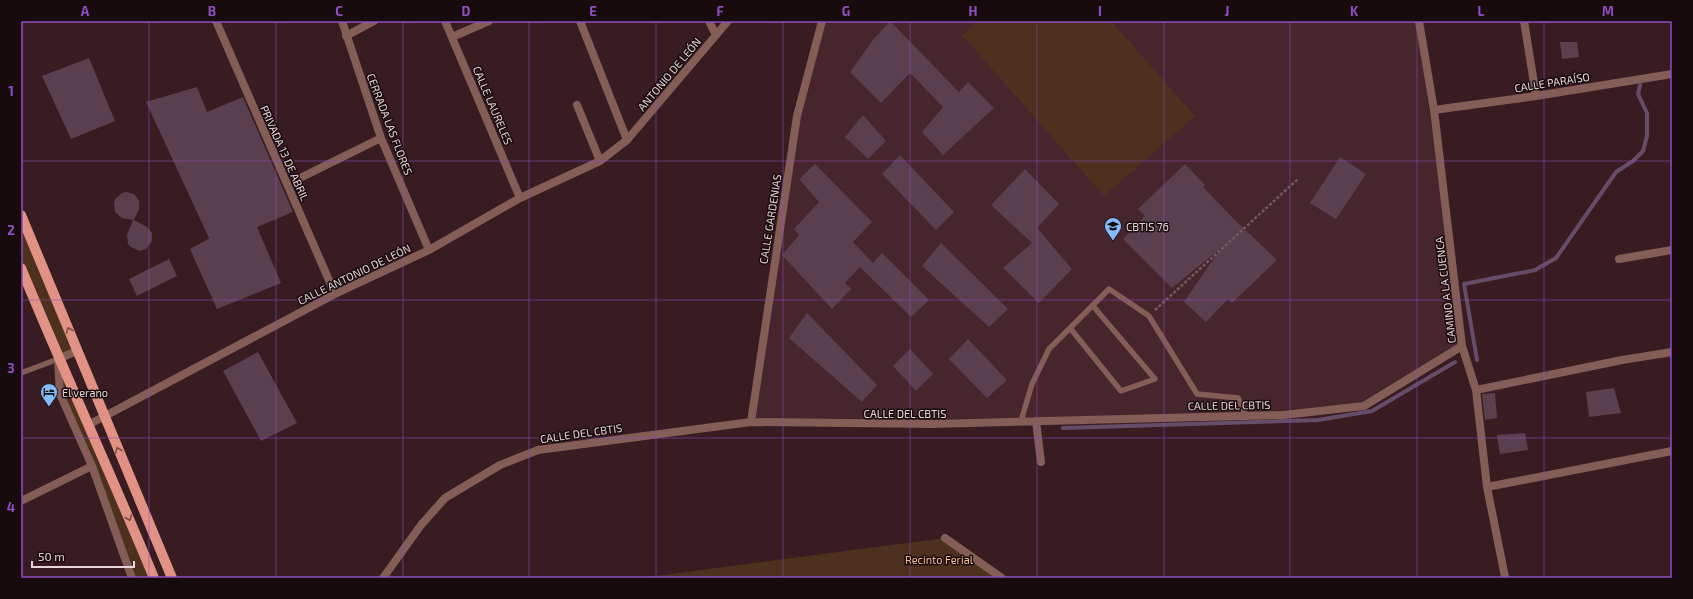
<svg xmlns="http://www.w3.org/2000/svg" width="1693" height="599" font-family="'Exo 2',sans-serif">
<style>
.built{fill:#47252c}
.green{fill:#4d311e}
.lines{fill:none;stroke-linecap:round;stroke-linejoin:round}
.stream{stroke:#654c69;stroke-width:4}
.building{fill:#5a3f4e}
.path{stroke:#735a5f;stroke-width:2.5;stroke-dasharray:3 2;stroke-linecap:butt}
.service{stroke:#835d56;stroke-width:5.5}
.minor{stroke:#835d56;stroke-width:8}
.primary{stroke:#e19284;stroke-width:10}
.oneway{stroke:#7c4e48}
.grid{fill:none;stroke:#914ec4;stroke-width:1;stroke-opacity:0.55}
.labels{text-anchor:middle;dominant-baseline:central;stroke-width:3;stroke-linejoin:round;paint-order:stroke}
.street-label{font-size:11px;fill:#e8d5d7;stroke:#170b0d}
.poi-label{font-size:11px;fill:#e8d5d7;stroke:#170b0d;text-anchor:start}
.park-label{font-size:11px;fill:#fabe98;stroke:#170b0d}
.neatline{fill:none;stroke:#914ec4;stroke-width:1.5}
.grid-label{font-size:13px;text-anchor:middle;font-weight:bold;fill:#914ec4}
</style>
<rect width="100%" height="100%" fill="#381c22"/>
<path class="built" d="M823,21h594l45,325 -98,60 -118,9 -495,7 43,-286z"/>
<path class="green" d="M978,21h133l84,95 -91,80 -142,-161z
M21,215l56,136 -18,8 95,219h-22l-72,-184 -2,-35 -37,-91z
M945,538l59,40h-363z"/>
<g class="lines">
<path class="stream" d="M1477,360l-13,-76 71,-14 21,-12 60,-86 17,-11 10,-10 4,-15v-23l-9,-19 2,-9
M1063,428l255,-8 54,-9 83,-49"/>
</g>
<path class="building" d="M890,21l69,71 9,-10 26,26 -51,47 -21,-23 21,-25 -33,-34 -29,30 -31,-31 23,-32z
M1560,42h17l2,15 -17,2z
M89,58l26,63 -44,18 -29,-63z
M197,87l10,25 36,-15 50,115 -36,15 24,56 -64,26 -27,-60 20,-11h-1l-63,-136z
M863,115l23,26 -18,18 -23,-22z
M900,155l54,57 -18,18 -54,-56z
M1340,157l26,17 -30,45 -26,-16z
M815,164l57,58 -19,20 20,21 9,-10 47,47 -18,17 -51,-50 -15,16 6,6 -19,20 -50,-54 17,-20 -5,-6 25,-27 -20,-23z
M1185,164l20,21 -2,2 31,32 43,41 -45,43 -4,-4 -22,23 -22,-20 37,-54 -49,40 -49,-49 22,-23 -7,-7z
M1025,169l34,35 -22,24 35,41 -33,34 -36,-35 29,-25 -41,-38z
M126,192l8,2 5,7v8l-5,11 13,7 5,6v8l-6,8 -6,2 -9,-4 -3,-3 -1,-9 6,-15 -11,-2 -7,-6 -1,-9 1,-4 7,-6z
M941,243l67,66 -19,18 -67,-61z
M169,259l8,17 -40,20 -8,-17z
M807,313l70,72 -15,17 -73,-64z
M968,339l39,41 -20,18 -38,-39z
M910,349l23,25 -17,17 -23,-25z
M258,352l39,71 -36,18 -38,-70z
M1614,388l7,25 -32,4 -3,-25z
M1495,393l2,25 -12,2 -3,-26z
M1525,433l3,17 -28,4 -3,-19z"/>
<g class="lines">
<path class="path" d="M1155,310l143,-131"/>
<path class="service" d="M1070,328l51,63 34,-12 -62,-73
M21,373l37,-14
M1021,421l11,-37 17,-35 60,-60 40,27 48,78 41,4 8,17"/>
<path class="minor" d="M216,21l119,273
M342,21l39,117 48,112
M445,21l75,177
M580,21l47,119
M709,21l7,14
M1419,21l15,89 28,236 14,44 11,97 18,90 1,1
M1524,21l12,75
M346,36l28,-15
M452,37l37,-16
M577,105l23,56
M1434,110l102,-14 136,-22
M298,179l83,-41
M1619,259l53,-9
M77,351l-19,8 2,35 32,72 40,112
M1476,390l146,-30 50,-8
M1036,421l5,41
M751,422l46,-306 25,-95
M88,425l247,-131 94,-44 91,-52 80,-37 27,-21 101,-119
M1487,487l185,-36
M21,501l71,-35
M945,538l57,40
M383,578l38,-53 24,-27 55,-33 38,-15 213,-28 181,2 352,-9 80,-9 98,-60"/>
<path class="primary" d="M21,215l151,363
M21,268c43,104 90,206 133,310"/>
</g>
<defs><path id="oneway-chevron" d="M-2-3.5L2.5 0L-2 3.5" fill="none" stroke-width="1.6" stroke-linecap="round" stroke-linejoin="round"/></defs>
<g class="oneway">
<use href="#oneway-chevron" transform="translate(69 330) rotate(-113)"/>
<use href="#oneway-chevron" transform="translate(118 450) rotate(-112)"/>
<use href="#oneway-chevron" transform="translate(129 518) rotate(67)"/>
</g>
<path class="grid" d="M149,21v557M276,21v557M403,21v557M529,21v557M656,21v557M783,21v557M910,21v557M1037,21v557M1164,21v557M1290,21v557M1417,21v557M1544,21v557M21,161h1651M21,300h1651M21,438h1651"/>
<defs>
<g id="school-pin" transform="scale(0.9)"><path d="M0 17L-7.5 6A9.5 9.5 0 1 1 7.5 6Z" fill="#85bbfb" stroke="#170b0d"/><path d="M0-5L7-2L0 1L-7-2ZM-4 1L0 2.5L4 1V4Q0 6-4 4Z" fill="#111"/></g>
<g id="hotel-pin" transform="scale(0.9)"><path d="M0 17L-7.5 6A9.5 9.5 0 1 1 7.5 6Z" fill="#85bbfb" stroke="#170b0d"/><path d="M-6-4.5h1.5V1H6V5H4.5V3h-9V5H-6ZM-4 0a1.8 1.8 0 1 1 3.6 0ZM.5 0V-2.5h3Q6-2.5 6 0Z" fill="#111"/></g>
</defs>
<g fill-rule="evenodd">
<use href="#school-pin" x="1113" y="226"/>
<use href="#hotel-pin" x="49" y="392"/>
</g>
<g class="labels">
<g class="street-label">
<text transform="translate(669 74) rotate(-50)">ANTONIO DE LEÓN</text>
<text transform="translate(1552 82) rotate(-9)">CALLE PARAÍSO</text>
<text transform="translate(493 105) rotate(67)">CALLE LAURELES</text>
<text transform="translate(390 124) rotate(69)">CERRADA LAS FLORES</text>
<text transform="translate(285 153) rotate(66)">PRIVADA 13 DE ABRIL</text>
<text transform="translate(770 219) rotate(-81)">CALLE GARDENIAS</text>
<text transform="translate(354 274) rotate(-26)">CALLE ANTONIO DE LEÓN</text>
<text transform="translate(1445 290) rotate(-97)">CAMINO A LA CUENCA</text>
<text transform="translate(1229 405) rotate(-1)">CALLE DEL CBTIS</text>
<text x="905" y="413">CALLE DEL CBTIS</text>
<text transform="translate(581 433) rotate(-8)">CALLE DEL CBTIS</text>
</g>
<g class="poi-label">
<text x="1126" y="226">CBTIS 76</text>
<text x="62" y="392">El verano</text>
</g>
<g class="park-label">
<text x="939" y="559">Recinto Ferial</text>
</g>
</g>
<rect width="1693" height="599" fill="none" stroke="#170b0d" stroke-width="44"/>
<path d="M32 561v6h102v-6" fill="none" stroke="#e8d5d7" stroke-width="2"/>
<text x="38" y="561" font-size="12" fill="#e8d5d7" stroke="#170b0d" stroke-width="3" paint-order="stroke">50 m</text>
<rect x="22" y="22" width="1649" height="555" class="neatline"/>
<g class="grid-label">
<text x="85" y="16">A</text>
<text x="212" y="16">B</text>
<text x="339" y="16">C</text>
<text x="466" y="16">D</text>
<text x="593" y="16">E</text>
<text x="720" y="16">F</text>
<text x="846" y="16">G</text>
<text x="973" y="16">H</text>
<text x="1100" y="16">I</text>
<text x="1227" y="16">J</text>
<text x="1354" y="16">K</text>
<text x="1481" y="16">L</text>
<text x="1608" y="16">M</text>
<text x="11" y="96">1</text>
<text x="11" y="235">2</text>
<text x="11" y="373">3</text>
<text x="11" y="512">4</text>
</g>
</svg>
